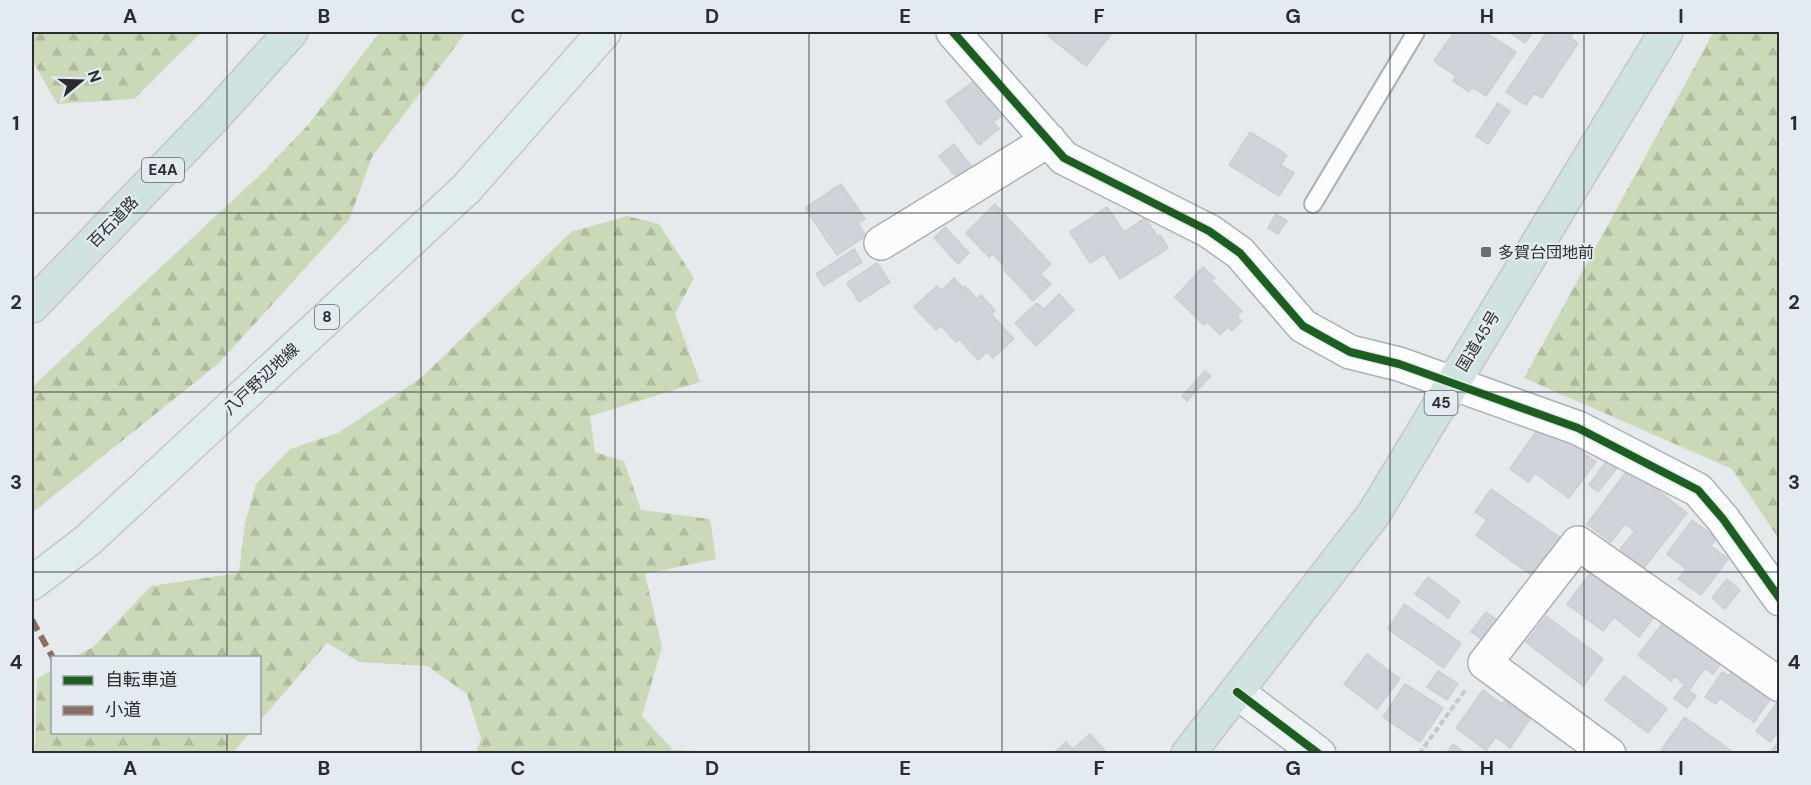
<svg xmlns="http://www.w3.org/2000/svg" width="1811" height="785" font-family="'DM Sans','Noto Sans JP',sans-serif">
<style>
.forest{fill:url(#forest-firs)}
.building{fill:#d1d3da;stroke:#cdced1;stroke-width:1.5}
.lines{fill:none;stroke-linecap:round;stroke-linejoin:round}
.lane-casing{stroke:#aeb1b3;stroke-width:20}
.street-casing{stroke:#aeb1b3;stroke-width:36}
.secondary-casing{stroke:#aeb1b3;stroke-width:36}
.primary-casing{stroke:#c4c6c7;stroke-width:36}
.highway-casing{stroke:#c4c6c7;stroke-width:36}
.path{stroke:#c5c7c9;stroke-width:4;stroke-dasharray:6 3;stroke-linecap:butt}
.lane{stroke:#fbfcfc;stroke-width:16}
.street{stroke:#fbfcfc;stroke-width:33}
.secondary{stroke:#eef4f4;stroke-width:33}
.primary{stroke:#e1edec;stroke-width:33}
.highway{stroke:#d0e3e1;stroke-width:33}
.quiet{stroke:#8d6e63;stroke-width:6;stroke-dasharray:12 6;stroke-linecap:butt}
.cycleway-casing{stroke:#e3eaf0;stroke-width:11}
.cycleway{stroke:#1b5e20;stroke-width:8}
.grid{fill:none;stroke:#2a2c2f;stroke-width:1.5;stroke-opacity:0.55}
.poi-dot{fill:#6c6e72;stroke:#e3eaf0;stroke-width:2}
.labels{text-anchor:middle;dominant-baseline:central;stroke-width:4.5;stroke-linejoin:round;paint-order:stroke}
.shield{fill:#e3eaf0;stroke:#626569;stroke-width:1.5}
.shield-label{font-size:15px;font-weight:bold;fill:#2a2c2f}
.street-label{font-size:16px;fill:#2a2c2f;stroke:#e3eaf0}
.poi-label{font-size:16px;fill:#2a2c2f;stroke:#e3eaf0;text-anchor:start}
.neatline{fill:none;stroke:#2a2c2f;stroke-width:2}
.grid-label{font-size:20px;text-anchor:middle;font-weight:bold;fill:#2a2c2f}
</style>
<defs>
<pattern id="forest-firs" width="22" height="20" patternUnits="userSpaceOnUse" patternTransform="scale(1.5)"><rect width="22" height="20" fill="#cadab8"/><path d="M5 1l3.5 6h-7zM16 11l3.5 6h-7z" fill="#aebb9e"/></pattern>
</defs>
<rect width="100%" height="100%" fill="#e6eaed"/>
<path class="forest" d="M32,32h170l-68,67 -77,5 -25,-44z
M380,32h86l-94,125 -23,63 -130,143 -187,150v-126l230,-214 46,-48z
M1723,32h56v507l-47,-70 -208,-91 189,-345z
M627,216l32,8 35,54 -19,36 25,68 -110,34 5,36 29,9 17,49 69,9 6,40 -71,15 17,73 -20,69 31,34 83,3h-280l5,-15 -14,-44 -40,-28 -68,-4 -32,-19 -67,78v-63l-186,-1 19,-10 58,-61 88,-13 6,-50 11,-39 34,-35 48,-16 84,-56 149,-145z
M52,670v62l197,1 -16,20h-198l2,-74z"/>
<path class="building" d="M1052,32h61l-27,34 -38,-30z
M1454,32h31l31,20 -30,44 -14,-9 -3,5 -16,-11 3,-5 -22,-15z
M1509,32h24l-8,11z
M1547,32h27l-3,6 7,5 -36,55 -8,-5 -8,12 -20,-13z
M974,81l27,35 -8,6 6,7 -20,16 -33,-43z
M1498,103l12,8 -22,33 -12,-8z
M1250,132l37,23 -6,10 13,8 -15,23 -50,-31z
M954,144l18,23 -15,11 -18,-22z
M841,184l24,35 -7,4 8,13 -29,19 -32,-47z
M995,204l56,60 -11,10 11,10 -18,17 -29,-31 2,-2 -13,-14 -4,3 -23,-24z
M1107,207l17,25 21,-14 13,19 2,-2 8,13 -48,31 -16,-25 -14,9 -20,-31z
M1276,214l11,7 -9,13 -10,-6z
M945,227l24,26 -11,11 -24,-26z
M854,249l8,13 -38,24 -8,-12z
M877,263l13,19 -31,20 -12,-19z
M1203,267l12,11 -3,3 30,30 -5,6 4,4 -9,10 -4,-4 -8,8 -13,-13 -3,3 -29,-28z
M954,278l9,10 2,-2 12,13 4,-4 14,16 -4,3 23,25 -21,19 -6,-6 -9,8 -19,-21 -3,3 -15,-16 -5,4 -22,-23 23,-21 4,5z
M1059,294l15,16 -38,36 -21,-23 22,-20 7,6z
M1205,371l6,5 -24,25 -5,-5z
M1542,423l54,39 -27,36 -34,-25 -7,9 -18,-13z
M1607,460l10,8 -19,24 -9,-7z
M1629,468l58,45 -43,55 -24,-19 15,-18 -10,-7 -14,18 -24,-18z
M1491,489l74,52 -27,39 -62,-45 11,-15 -12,-8z
M1692,520l25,18 -6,8 17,13 -27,36 -23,-16 8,-10 -19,-15z
M1594,568l63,45 -18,24 -25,-20 -11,14 -36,-27z
M1428,577l32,25 -12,16 -33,-24z
M1727,579l13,11 -15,19 -13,-11z
M1404,604l57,39 -17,25 -56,-39z
M1486,612l19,14 -15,19 -19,-13z
M1546,616l57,43 -20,27 -57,-44z
M1665,620l57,42 -9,12 -8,-6 -15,21 -16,-13 -3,5 -33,-26z
M1367,654l33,25 -23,30 -33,-25z
M1734,668l39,27 -19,27 -34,-24 -4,6 -11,-7 17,-25 7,4z
M1438,671l20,13 -11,16 -20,-13z
M1624,676l43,33 -19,24 -43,-33z
M1405,684l38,24 -23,34 -37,-25z
M1683,686l13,10 -9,12 -13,-10z
M1483,690l19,14 3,-3 25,18 -20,29 -14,-11 -10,13 -30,-22z
M1780,699v30l-10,13 -14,-11z
M1685,717l50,37h-68l-6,-4z
M1090,734l18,20 -54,-1 12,-11 7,7z
M1780,740v14h-11z
M1453,744l13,10h-20z"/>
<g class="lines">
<g class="lane-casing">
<path id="lane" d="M1313,204l103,-172"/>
</g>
<g class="street-casing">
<path id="street" d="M953,32l111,126 145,73 31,22 63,73 47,26 49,12 179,64 120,62 25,29 57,80
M881,243l168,-103
M1609,754l-124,-91 93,-120 202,142"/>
</g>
<g class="secondary-casing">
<path id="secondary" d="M1237,692l82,62"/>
</g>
<g class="primary-casing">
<path id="primary" d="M32,583l55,-42 379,-352 138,-157"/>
</g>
<g class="highway-casing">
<path id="highway" d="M32,306l182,-189 77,-85
M1188,754l185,-239 293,-483"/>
</g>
<path class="path" d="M1419,754l47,-65"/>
<use href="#lane" class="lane"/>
<use href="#street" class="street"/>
<use href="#secondary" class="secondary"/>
<use href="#primary" class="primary"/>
<use href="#highway" class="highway"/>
<path class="quiet" d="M32,620l21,38"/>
<g class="cycleway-casing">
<path id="cycleway" d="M953,32l111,126 145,73 31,22 63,73 47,26 49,12 179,64 120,62 25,29 57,80
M1237,692l82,62"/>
</g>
<use href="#cycleway" class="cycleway"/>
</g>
<path class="grid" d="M227,32v626M421,32v722M615,32v722M809,32v722M1002,32v722M1196,32v722M1390,32v722M1584,32v722M32,213h1748M32,392h1748M32,572h1748M227,732v22"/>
<rect class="poi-dot" x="1480" y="246" width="12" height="12" rx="3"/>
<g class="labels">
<g class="shield">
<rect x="142" y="158" width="42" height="24" rx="4.5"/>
<rect x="315" y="305" width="24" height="24" rx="4.5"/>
<rect x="1424.5" y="391" width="33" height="24" rx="4.5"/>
</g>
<g class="shield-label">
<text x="163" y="170">E4A</text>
<text x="327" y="317">8</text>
<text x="1441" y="403">45</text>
</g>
<g class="street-label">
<text transform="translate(113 222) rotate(-46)">百石道路</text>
<text transform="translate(1478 341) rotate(-59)">国道45号</text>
<text transform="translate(261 379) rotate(-43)">八戸野辺地線</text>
</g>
<g class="poi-label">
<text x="1498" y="252">多賀台団地前</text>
</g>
</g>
<rect width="1811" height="785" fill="none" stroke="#e3eaf0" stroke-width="66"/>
<rect x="51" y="656" width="210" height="78" fill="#e3eaf0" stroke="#999ea3" stroke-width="1.5"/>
<rect x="63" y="676" width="30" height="9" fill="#1b5e20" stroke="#999ea3" stroke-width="1.5"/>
<text x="105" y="686" font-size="18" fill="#2a2c2f">自転車道</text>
<rect x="63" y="706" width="30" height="9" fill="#8d6e63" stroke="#999ea3" stroke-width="1.5"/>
<text x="105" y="716" font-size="18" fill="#2a2c2f">小道</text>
<g transform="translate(81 81) rotate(71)" stroke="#e3eaf0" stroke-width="4.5" paint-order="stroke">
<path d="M0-4.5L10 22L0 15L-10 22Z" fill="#2a2c2f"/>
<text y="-9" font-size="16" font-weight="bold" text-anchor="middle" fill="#2a2c2f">N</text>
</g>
<rect x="33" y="33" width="1745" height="719" class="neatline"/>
<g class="grid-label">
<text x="130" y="23">A</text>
<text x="324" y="23">B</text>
<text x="518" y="23">C</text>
<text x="712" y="23">D</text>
<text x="905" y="23">E</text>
<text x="1099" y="23">F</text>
<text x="1293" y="23">G</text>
<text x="1487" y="23">H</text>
<text x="1681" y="23">I</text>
<text x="16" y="130">1</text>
<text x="1794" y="130">1</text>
<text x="16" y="309">2</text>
<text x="1794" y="309">2</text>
<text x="16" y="489">3</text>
<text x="1794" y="489">3</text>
<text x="16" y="669">4</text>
<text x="1794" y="669">4</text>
<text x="130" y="775">A</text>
<text x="324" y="775">B</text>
<text x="518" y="775">C</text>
<text x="712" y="775">D</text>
<text x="905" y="775">E</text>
<text x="1099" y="775">F</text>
<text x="1293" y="775">G</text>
<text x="1487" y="775">H</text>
<text x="1681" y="775">I</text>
</g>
</svg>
